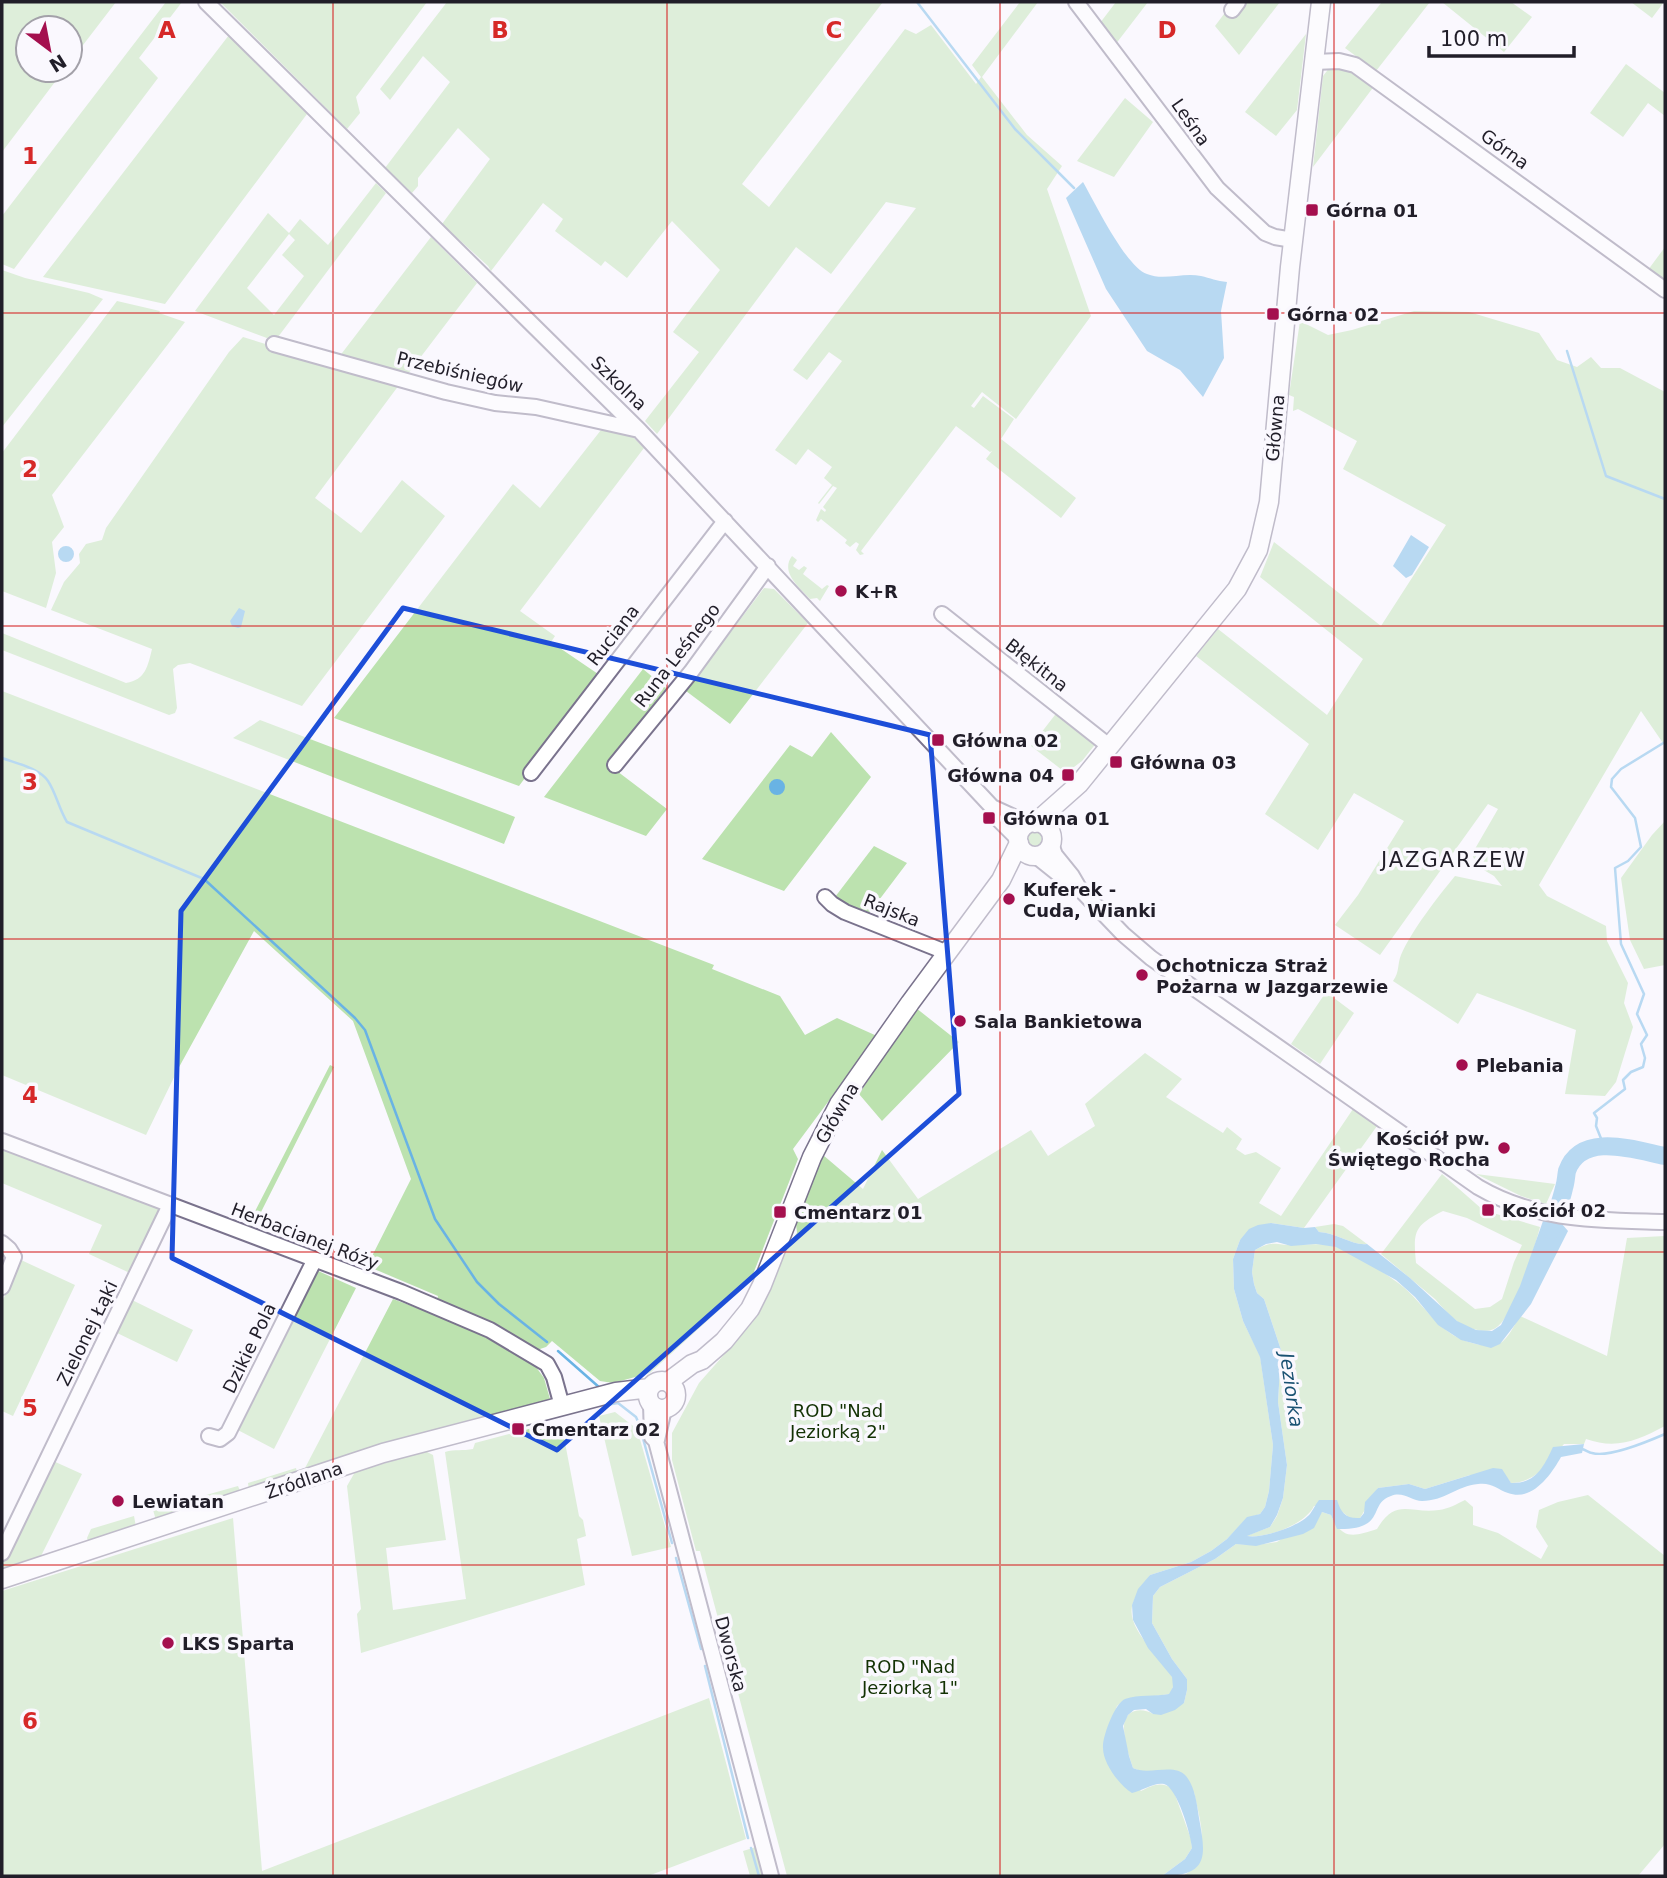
<svg xmlns="http://www.w3.org/2000/svg" width="1667" height="1878" font-family="'DejaVu Sans',sans-serif">
<style>
.green{fill:#bce2af;fill-rule:evenodd}
.water{fill:#69b3e4}
.lines{fill:none;stroke-linecap:round;stroke-linejoin:round}
.stream{stroke:#69b3e4;stroke-width:2.5}
.river{stroke:#69b3e4;stroke-width:18}
.minor-casing{stroke:#7a738d;stroke-width:18}
.major-casing{stroke:#7a738d;stroke-width:21}
.minor{stroke:#fff;stroke-width:14}
.major{stroke:#fff;stroke-width:18}
.marked{fill:none;stroke:#1d4ed8;stroke-width:5;stroke-linejoin:round}
.grid{fill:none;stroke:#d62828;stroke-width:2;stroke-opacity:0.55}
.poi-dot{fill:#a40f4e;stroke:#faf8fe;stroke-width:2.5}
.labels{text-anchor:middle;dominant-baseline:central;stroke-width:7;stroke-linejoin:round;paint-order:stroke}
.street-label{font-size:18px;fill:#211e29;stroke:#faf8fe}
.poi-label{font-size:18px;font-weight:bold;fill:#211e29;stroke:#faf8fe;text-anchor:start}
.park-label{font-size:18px;fill:#133204;stroke:#faf8fe}
.water-label{font-size:19px;font-style:italic;fill:#195172;stroke:#faf8fe}
.quarter-label{font-size:21px;letter-spacing:2px;fill:#211e29;stroke:#faf8fe}
.grid-label{font-size:23px;text-anchor:middle;font-weight:bold;fill:#d62828;stroke:#faf8fe;stroke-width:7;stroke-linejoin:round;paint-order:stroke}
</style>
<rect width="100%" height="100%" fill="#faf8fe"/>
<path class="green" d="M2,2h114l-46,60v-34h-42v42h36l-62,82z
M166,2h16l-43,56 19,20 -144,191 -12,-5v-48z
M220,2h207l-71,95 4,16 -13,16z
M447,2h436l-141,182 27,23 136,-178 11,5 15,-9 45,59 5,-7 -9,-12 48,-63h18l-56,75 45,58 35,31 -15,23 44,127 -75,103 -34,-27 -11,14 3,2 9,-12 31,23 -13,20 75,59 -15,20 -75,-59 6,-8 -2,1 -34,-26 -95,125 3,3 -4,1 -4,-5 3,-6 -3,-2 -6,5 -5,-4 2,-3 -26,-21 -3,3 -2,-2 5,-11 4,3 1,-2 -3,-3 14,-19 -4,-2 -14,18 -1,-1 14,-18 -8,-7 8,-11 -24,-18 -12,16 -21,-15 67,-89 -13,-9 -22,28 -14,-10 123,-162 -30,-6 -55,72 -35,-27 -139,187 -12,-13 54,-69 -26,-20 47,-62 -48,-49 -45,57 -22,-17 -4,5 -46,-35 8,-12 -20,-16 -52,68 -3,-5 -46,-42 48,-65 -32,-31 -40,50v8l-6,7 -27,-25 65,-86 -27,-26 -33,44 -10,-11z
M1116,2h32l-33,43 -15,-22z
M1242,2h38l-41,53 -24,-29 12,-16z
M1382,2h48l-54,69 -31,-23z
M1442,2h69l21,15 -28,35z
M1631,2h33l-12,16z
M1306,34l-9,76 -21,26 -31,-24z
M229,35l78,79 -142,190 -122,-27z
M1334,62l19,8 22,15 -62,82 10,-91z
M1626,64l39,29v23l-17,-13 -25,34 -33,-24z
M1125,98l28,24 -39,55 -37,-16z
M376,183l10,10 -111,148 -80,-30 73,-98 21,20 11,-14 28,26zM289,234l6,6 -13,15 22,21 -30,39 -27,-27z
M431,237l46,46 -70,92 -68,-18z
M1665,247v36l-17,-13z
M2,270l23,8 64,15 14,6 -101,128z
M117,301l43,10 -1,2 26,9 -133,173 12,32 -12,15 4,31 -10,35 -44,-17v-138z
M1414,311l55,1 70,21 18,27 20,7 14,-10 10,11h19l45,24v354l-24,-35 -102,174 8,11 59,30 1,15 21,42 -4,20 9,24 -17,55 -11,14 -40,-2 11,-64 -99,-37 -19,31 -65,-43c7,-10 4,-16 8,-26 11,-25 36,-57 54,-79l47,10 -8,-10 -17,-10 -5,-12 26,-45 -10,-5 -108,151 -45,-30 23,-30 46,-74 -50,-28 -36,57 -53,-36 44,-70 -113,-88 22,-27 109,86 36,-56 -103,-82 14,-35 107,84 65,-101 -103,-56 14,-28 -59,-32 -5,2 1,-14 -5,-2 11,-74 28,14 24,-5z
M243,337l156,48 -84,113 46,35 41,-53 43,36 -143,190 -112,-43 -12,2 -5,4 4,39 -2,5 -6,2 -167,-65v-17l124,50c20,-3 22,-18 26,-34l-101,-39 13,-28 16,-19 -1,-9 7,-10 16,-4 4,-12 123,-176z
M601,430l30,5 13,13 -124,163 35,25 -4,6 50,34 -82,110 -185,-68 179,-234 27,24z
M792,556l5,4 -4,6 6,4 5,-4 3,2 -4,6 19,15 5,-4 2,1 -9,15 -3,-3 -7,1c-11,-12 -30,-27 -18,-43z
M764,588l10,1 34,34 -78,101 -44,-33z
M643,669l23,19 -57,77 58,44 -21,27 -102,-39z
M2,691l712,274 -2,4 68,27 25,39 32,-17 40,18 -84,113 5,10 -48,123 -100,91 -37,10 -13,-2 -48,-40 -6,6 -9,3 -35,-22 -65,-28 1,-4 -71,-30 44,-87 -58,-158 -99,-90 -76,138 -32,66 -144,-60z
M1058,711l39,31 -15,19 -16,12 -35,-27z
M260,720l255,97 -11,27 -271,-106z
M831,732l40,45 -87,114 -82,-32 88,-114 22,12z
M1665,821v144l-21,4 -14,-29 -9,-62 31,-43z
M1026 839a8 8 0 1 1 16 0a8 8 0 1 1-16 0Z
M874,846l33,17 -40,53 -30,-12 -2,-7z
M1326,992l28,21 -34,51 -29,-20z
M916,1008l43,34 -77,79 -23,-27z
M1145,1053l37,26 -16,18 57,36 4,-6 15,12 -6,10 9,6 11,-3 25,16 -22,35 22,13 72,-107 24,17 -73,102 -33,-5 -31,17 -7,19 1,30 9,32 17,35 13,89 -4,46 -4,16 -5,7 -13,4 -20,21 -16,12 -20,11 -41,13c-5,9 -14,19 -17,28 -10,27 34,57 40,76 2,6 -1,10 -3,15l-46,6 -7,6 -14,42 38,43c12,-6 20,-10 32,-2l18,50 1,9 -7,11 -23,17h-375l-87,-325h-4l-24,-91v-27l27,-50 53,-60 9,-15 29,-66 7,-9 -1,-9 27,-69 40,34 19,-39 36,49 113,-69 17,26 47,-30 -10,-22z
M330,1065l4,2 -77,153 -5,9 -5,-2z
M2,1148l161,62 -31,64 -43,-20 13,-29 -100,-42z
M1442,1174l41,36 57,17c-5,20 -28,95 -46,102 -11,5 -26,-1 -36,-7 -8,-6 -16,-15 -23,-23 -18,-15 -36,-30 -54,-45zM1443,1211l24,7 55,27 -8,17 -12,37 -12,8 -15,2 -59,-46c-3,-32 -2,-37 27,-52z
M1476,1174l79,10 -9,20 -25,-8z
M1334,1224l9,2 24,18c-14,2 -30,-11 -48,-12l-4,-5z
M1665,1236v190c-27,14 -48,24 -79,13l-2,5h-20c-14,17 -28,39 -53,39l-4,-5 -37,-3 -45,14 -16,-5 -31,4 -18,30 -9,1 -11,-9 -26,-4c-9,19 -49,33 -68,30l24,-9 7,-11 6,-18 4,-33 -9,-63 3,-52 -17,-51 -7,-6 -3,-9 -2,-12 3,-22c21,-11 21,-4 41,-5 12,0 25,-2 37,1 18,4 46,23 61,34 29,19 42,54 78,63 31,8 33,-2 48,-27l87,40 20,-118z
M21,1260l54,25 -62,131 -11,-5v-109z
M316,1270l40,18 -82,161 -40,-21z
M130,1299l63,31 -16,32 -64,-31z
M393,1299l75,28 68,40 8,11 6,21 -151,40 -93,33 -2,-2z
M615,1412l22,17 34,118 -39,9 -33,-140z
M544,1425l7,5 11,-3 17,89 4,4 3,16 -9,3 8,46 -224,68 -4,-39 4,-5 -14,-123 8,-14 70,-21 8,4 13,85 -60,8 7,62 73,-11 -21,-147c10,-3 18,-1 28,-3l2,-6z
M51,1460l31,14 -41,82 -39,13 3,-14z
M296,1468l1,5 -48,17 -1,-7z
M238,1486l3,7 -85,27 -3,-10z
M1588,1495l77,61v288l-27,32h-455c30,-18 17,-55 11,-84l-61,-24c-4,-12 -9,-27 -9,-40 -1,-17 16,-22 29,-14l31,-11 3,-13v-11l-15,-20 -20,-36 1,-27 7,-9 55,-28 21,-15 20,1 21,-3 45,-30 9,3c11,25 22,22 46,14 19,-32 32,-15 62,-19 9,-1 18,-6 26,-10l8,7v18l25,8 43,26 7,-13 -12,-19 3,-17 19,-8z
M134,1516l2,11 -47,17 -2,-6 4,-9z
M233,1518l29,353 447,-173 37,141 -98,37h-646v-285z
M756,1847l3,3 6,26h-15l-7,-25z"/>
<path class="water" d="M1083,182c12,21 43,85 64,92 17,7 36,-2 54,2 9,2 16,5 26,6l-6,29 3,47 -21,39 -23,-27 -33,-19 -41,-62 -40,-91z
M1411,535l18,12 -17,28 -6,3 -13,-12z
M58 554a8 8 0 1 1 16 0a8 8 0 1 1-16 0Z
M239,608l6,3 -4,16 -3,1 -6,-2 -2,-5z
M769 787a8 8 0 1 1 16 0a8 8 0 1 1-16 0Z
M1543,1221l19,3 6,7 -37,73 -31,40 -9,4 -30,-8 -23,-15 -23,-28 -19,-17 -60,-33 -20,-3 -25,2 -14,-4 -11,2 -11,6 -3,22 2,12 3,9 7,6 17,51 -3,52 9,63 -4,33 -6,17 -7,12 -23,9c15,3 53,-10 63,-22 3,-4 5,-9 9,-14h18c4,13 9,19 23,18l4,-5 1,-11 13,-14 31,-4 16,5 68,-21 9,1 9,14c25,1 33,-17 42,-36l31,-3 -2,9 -21,4c-10,18 -29,45 -53,36 -11,-4 -17,-11 -30,-9 -21,2 -34,17 -56,17 -10,0 -19,-10 -31,-5 -24,8 -3,34 -54,33l-6,-14 -9,-3 -8,16 -11,6 -47,12 -20,-2 -21,15 -55,28 -7,9 -1,27 20,36 15,20v11l-3,13 -9,7 -14,5 -8,-1 -7,-5 -12,1 -6,5 -5,11 6,30 4,12c16,8 41,-6 53,8 9,11 11,28 13,42 7,38 10,58 -37,58l23,-17 7,-11c-1,-13 -15,-61 -28,-64 -10,-2 -22,7 -32,9 -13,-8 -29,-30 -29,-45 -1,-11 12,-45 22,-49 14,-5 30,-2 44,-5l4,-7 -1,-10 -24,-29 -15,-28 -1,-15 6,-16 12,-14 41,-13 20,-11 16,-12 20,-22 13,-3 5,-7 4,-16 4,-46 -13,-88 -17,-36 -9,-32 -1,-30 7,-19 9,-11 9,-4 13,-2 33,5 11,-1 4,5c18,1 34,14 48,12l43,34 47,43 19,9 16,1 9,-6 4,-8 15,-31z"/>
<g class="lines">
<path class="stream" d="M917,2l98,127 59,59
M1567,351l39,125 59,23
M2,758c13,5 37,10 46,23 8,12 11,28 19,41l137,57 151,139 10,12 70,189 42,63 22,22 48,38
M1604,1146l-8,-20 1,-8 -3,-5 31,-24 -2,-9 8,-8 12,-5 2,-9 -4,-14 6,-9 -10,-21 7,-20 -23,-50 -6,-76 13,-7 13,-14 -6,-29 -24,-31 1,-8 9,-10 44,-27
M558,1351l42,37
M605,1402l1,3 12,-2 18,14 3,7 33,119
M1582,1449c4,1 7,4 10,4 18,5 57,-12 73,-19
M676,1558l25,91
M705,1666l43,172
M751,1848l8,28"/>
<path class="river" d="M1551,1230c4,-14 10,-28 13,-42 2,-6 2,-12 3,-17 14,-40 68,-21 98,-15"/>
<g class="minor-casing">
<path id="minor" d="M206,2l433,428 353,377 2,8 24,24
M1076,2l141,186 48,45 10,4 18,3
M1232,10l6,-8
M1314,62l25,-1 16,4 310,225
M274,344l172,48 49,11 41,4 103,23
M942,614l167,132
M615,765l76,-93 77,-106
M531,773l194,-252
M992,807l37,17
M1051,844l4,11 17,21 7,12 44,46 28,24 327,229c60,35 120,33 187,35
M1036,856l35,28
M825,897l7,7 13,8 103,41
M2,1141l399,151 89,38 57,34 7,13 8,29
M2,1243l7,6 5,8 -12,30
M651,1404l1,33 4,4 115,435
M209,1436l11,3 8,-6 86,-172
M657,1440l7,-31
M2,1553l168,-348"/>
</g>
<g class="major-casing">
<path id="major" d="M1018 839a17 17 0 1 1 34 0a17 17 0 1 1-34 0Z
M1035,823l44,-39 158,-195 21,-39 11,-48 21,-235 31,-265
M648 1395a14 14 0 1 1 28 0a14 14 0 1 1-28 0Z
M668,1382l24,-18 10,-4 22,-19 26,-32 12,-24 50,-128 27,-53 71,-101 91,-123 18,-37
M2,1579l381,-126 233,-61 34,-4"/>
</g>
<use href="#minor" class="minor"/>
<use href="#major" class="major"/>
</g>
<path d="M0 0H1667V1878H0ZM403,608l527,127 29,359 -402,356 -385,-192 9,-347z" fill="#faf8fe" fill-opacity=".55" fill-rule="evenodd"/>
<path class="marked" d="M403,608l527,127 29,359 -402,356 -385,-192 9,-347z"/>
<path class="grid" d="M333,2v1874M667,2v1874M1000,2v1874M1334,2v1874M2,313h1663M2,626h1663M2,939h1663M2,1252h1663M2,1565h1663"/>
<g class="poi-dot">
<rect x="1305" y="203" width="14" height="14" rx="3.5"/>
<rect x="1266" y="307" width="14" height="14" rx="3.5"/>
<circle cx="841" cy="591" r="7"/>
<rect x="931" y="733" width="14" height="14" rx="3.5"/>
<rect x="1109" y="755" width="14" height="14" rx="3.5"/>
<rect x="1061" y="768" width="14" height="14" rx="3.5"/>
<rect x="982" y="811" width="14" height="14" rx="3.5"/>
<circle cx="1009" cy="899" r="7"/>
<circle cx="1142" cy="975" r="7"/>
<circle cx="960" cy="1021" r="7"/>
<circle cx="1462" cy="1065" r="7"/>
<circle cx="1504" cy="1148" r="7"/>
<rect x="1481" y="1203" width="14" height="14" rx="3.5"/>
<rect x="773" y="1205" width="14" height="14" rx="3.5"/>
<rect x="511" y="1422" width="14" height="14" rx="3.5"/>
<circle cx="118" cy="1501" r="7"/>
<circle cx="168" cy="1643" r="7"/>
</g>
<g class="labels">
<g class="street-label">
<text transform="translate(1191 122) rotate(55)">Leśna</text>
<text transform="translate(1505 149) rotate(36)">Górna</text>
<text transform="translate(460 372) rotate(13)">Przebiśniegów</text>
<text transform="translate(619 383) rotate(44)">Szkolna</text>
<text transform="translate(1275 428) rotate(-85)">Główna</text>
<text transform="translate(613 635) rotate(-52)">Ruciana</text>
<text transform="translate(677 655) rotate(-52)">Runa Leśnego</text>
<text transform="translate(1037 665) rotate(38)">Błękitna</text>
<text transform="translate(892 910) rotate(22)">Rajska</text>
<text transform="translate(837 1113) rotate(-60)">Główna</text>
<text transform="translate(305 1236) rotate(21)">Herbacianej Róży</text>
<text transform="translate(87 1333) rotate(-64)">Zielonej Łąki</text>
<text transform="translate(249 1348) rotate(-64)">Dzikie Pola</text>
<text transform="translate(304 1480) rotate(-19)">Źródlana</text>
<text transform="translate(731 1654) rotate(75)">Dworska</text>
</g>
<g class="poi-label">
<text x="1326" y="210">Górna 01</text>
<text x="1287" y="314">Górna 02</text>
<text x="855" y="591">K+R</text>
<text x="952" y="740">Główna 02</text>
<text x="1130" y="762">Główna 03</text>
<text x="1054" y="775" text-anchor="end">Główna 04</text>
<text x="1003" y="818">Główna 01</text>
<text x="1023" y="889">Kuferek -<tspan x="1023" dy="21">Cuda, Wianki</tspan></text>
<text x="1156" y="965">Ochotnicza Straż<tspan x="1156" dy="21">Pożarna w Jazgarzewie</tspan></text>
<text x="974" y="1021">Sala Bankietowa</text>
<text x="1476" y="1065">Plebania</text>
<text x="1490" y="1138" text-anchor="end">Kościół pw.<tspan x="1490" dy="21">Świętego Rocha</tspan></text>
<text x="1502" y="1210">Kościół 02</text>
<text x="794" y="1212">Cmentarz 01</text>
<text x="532" y="1429">Cmentarz 02</text>
<text x="132" y="1501">Lewiatan</text>
<text x="182" y="1643">LKS Sparta</text>
</g>
<g class="park-label">
<text x="838" y="1410">ROD "Nad<tspan x="838" dy="21">Jeziorką 2"</tspan></text>
<text x="910" y="1666">ROD "Nad<tspan x="910" dy="21">Jeziorką 1"</tspan></text>
</g>
<g class="water-label">
<text transform="translate(1292 1390) rotate(82)">Jeziorka</text>
</g>
<g class="quarter-label">
<text x="1454" y="860">JAZGARZEW</text>
</g>
</g>
<g class="grid-label">
<text x="167" y="38">A</text>
<text x="500" y="38">B</text>
<text x="834" y="38">C</text>
<text x="1167" y="38">D</text>
<text x="30" y="164">1</text>
<text x="30" y="477">2</text>
<text x="30" y="790">3</text>
<text x="30" y="1103">4</text>
<text x="30" y="1416">5</text>
<text x="30" y="1729">6</text>
</g>
<rect width="1667" height="1878" fill="none" stroke="#211e29" stroke-width="7"/>
<g transform="translate(49 49) rotate(148)"><circle r="33" fill="#faf8fe" stroke="#a3a1a9" stroke-width="2"/>
<path d="M0-5L12 26L0 18L-12 26Z" fill="#a40f4e"/>
<text y="-10" font-size="19" font-weight="bold" text-anchor="middle" fill="#211e29">N</text>
</g>
<path d="M1429 46v10h145v-10" fill="none" stroke="#211e29" stroke-width="3.5"/>
<text x="1440" y="46" font-size="21" fill="#211e29" stroke="#faf8fe" stroke-width="5" paint-order="stroke">100 m</text>
</svg>
